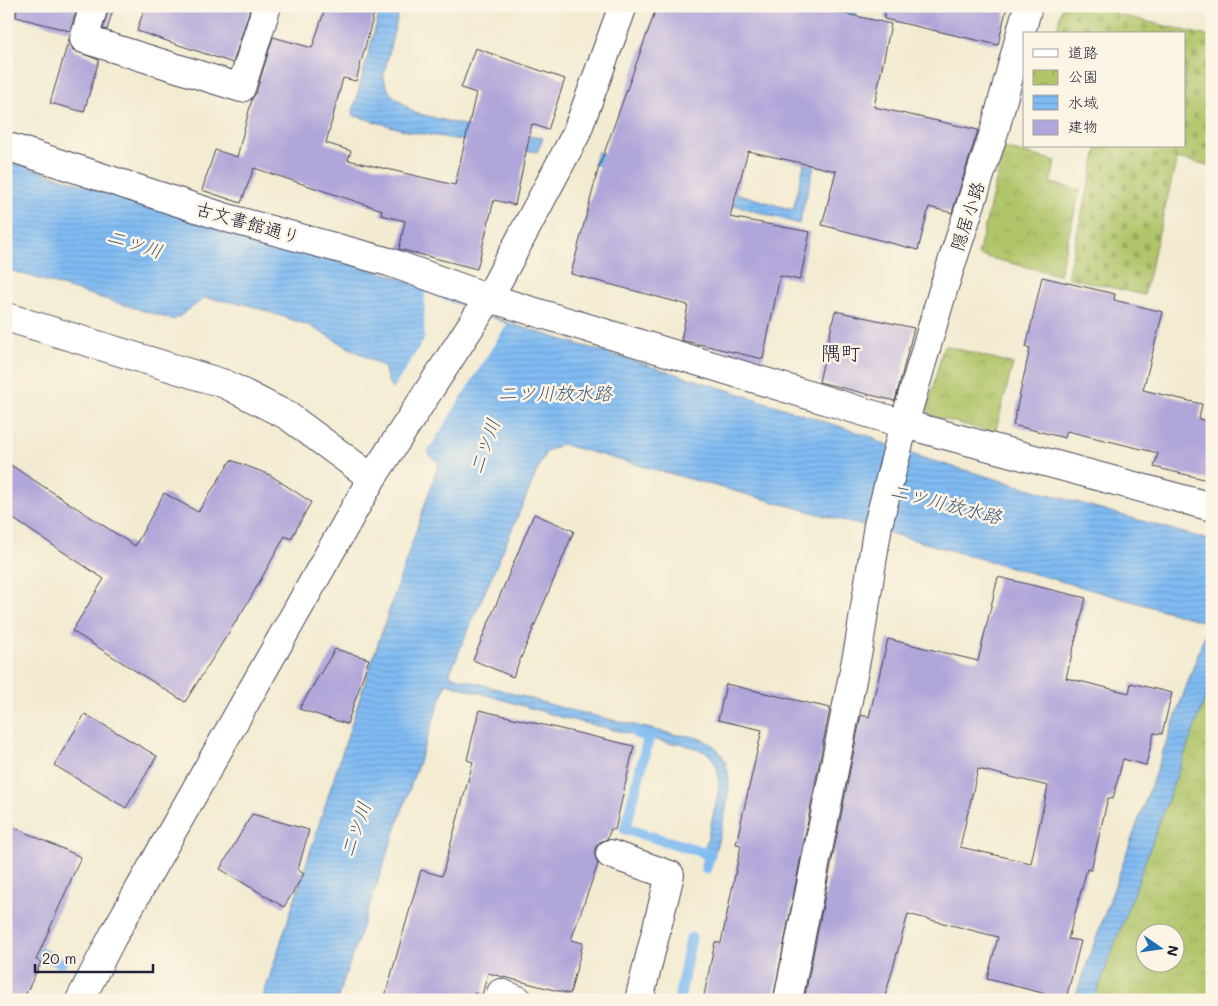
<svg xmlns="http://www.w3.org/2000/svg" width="1218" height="1006" font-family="Mali,'Klee One',sans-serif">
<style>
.cemetery{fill:url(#cemetery-stones);stroke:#697452}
.park{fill:url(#park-crowns);stroke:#697452;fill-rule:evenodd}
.water{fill:url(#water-rules);stroke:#516e96}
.pier{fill:#f3ebd1}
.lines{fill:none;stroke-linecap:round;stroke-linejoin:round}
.stream{stroke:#80bbf2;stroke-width:11}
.building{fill:#b1a6d9;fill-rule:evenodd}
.minor-casing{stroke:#414052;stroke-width:30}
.minor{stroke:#fff;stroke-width:28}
.labels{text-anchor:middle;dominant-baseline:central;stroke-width:5;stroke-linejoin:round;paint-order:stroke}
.street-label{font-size:18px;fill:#22223b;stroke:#fcf5e5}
.water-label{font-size:19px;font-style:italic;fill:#43587b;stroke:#fcf5e5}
.quarter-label{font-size:20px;fill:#22223b;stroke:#fcf5e5}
</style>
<defs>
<pattern id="cemetery-stones" width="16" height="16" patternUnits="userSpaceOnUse" patternTransform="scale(1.25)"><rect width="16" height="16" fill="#b0c569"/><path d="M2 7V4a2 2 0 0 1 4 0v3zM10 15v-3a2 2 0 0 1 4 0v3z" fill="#97a95c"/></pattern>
<pattern id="park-crowns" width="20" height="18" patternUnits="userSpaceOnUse" patternTransform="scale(1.25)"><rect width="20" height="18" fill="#b0c569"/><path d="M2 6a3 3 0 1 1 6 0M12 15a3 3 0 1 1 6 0" fill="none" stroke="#97a95c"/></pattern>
<pattern id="water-rules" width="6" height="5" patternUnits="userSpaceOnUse" patternTransform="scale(1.25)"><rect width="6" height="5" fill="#80bbf2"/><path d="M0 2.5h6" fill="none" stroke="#6ea0d0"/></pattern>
</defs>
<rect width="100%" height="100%" fill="#fcf5e5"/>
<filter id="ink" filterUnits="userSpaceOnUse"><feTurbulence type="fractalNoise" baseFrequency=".02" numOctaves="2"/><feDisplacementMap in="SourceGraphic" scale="10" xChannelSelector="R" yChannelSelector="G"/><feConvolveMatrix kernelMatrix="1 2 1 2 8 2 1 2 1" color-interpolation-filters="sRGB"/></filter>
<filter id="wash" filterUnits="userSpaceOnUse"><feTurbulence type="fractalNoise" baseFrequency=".0096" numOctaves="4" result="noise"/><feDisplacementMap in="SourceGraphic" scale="20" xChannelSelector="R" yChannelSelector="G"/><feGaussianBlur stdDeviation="1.12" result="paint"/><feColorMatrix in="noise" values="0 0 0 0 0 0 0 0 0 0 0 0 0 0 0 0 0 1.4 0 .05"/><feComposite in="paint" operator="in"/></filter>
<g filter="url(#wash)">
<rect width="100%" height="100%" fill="#f3ebd1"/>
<path class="cemetery" d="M1062,6h55l-1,8 96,23v129l-35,-8 -33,137 -77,-18 31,-131h86v-112h-128z"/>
<path class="park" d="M1004,148l52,13 -6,22 30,7 -21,85 -81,-20z
M944,345l69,19 -18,69 -63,-17 -5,-6z
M1212,669v331h-126zM1146,934h30v30h-30z"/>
<path class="water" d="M381,6h19l-17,72 7,15 25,20 64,16 64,9 -6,14 -126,-20 -59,-17z
M846,6h13l-14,42 -46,176 -206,-60 4,-12 196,58 43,-179z
M6,160l245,79 140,36 120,49 198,60 166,54 1,3 50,18 286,82v139l-118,320h-20l135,-377 -309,-87 -339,-92 -16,9 -96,222 117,34 110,26c82,2 47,85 34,134l-9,-3 18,-76 -1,-19 -3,-9 -7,-9 -28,-10 -7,1 -109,-26 -118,-35 -109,317h-75l106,-327 71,-210 -9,-7 -41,-72 -5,-17 -76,-42 -63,-21 -40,-6 -31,22 -168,-51z"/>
<path class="pier" d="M425,292l82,32 -81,130 -35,-62 33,-52z"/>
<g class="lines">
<path class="stream" d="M636,733l13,4 -24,92 85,25 -4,14
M26,946l35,17
M679,1000l12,-62"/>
</g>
<g id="blocks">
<path class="building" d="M17,6h61l-8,25 -54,-14z
M109,6h5l-7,24 -4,-1z
M145,6h106l-18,57 -96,-32z
M326,6h50l-20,75 -13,-3 -17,65 25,8 -3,9 107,25 21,-92 -15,-5 14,-40 90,31 -17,51 -16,-6 -17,81 -21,-5 -17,69 -78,-20 6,-28 -24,-6 1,-5 -128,-42 -13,35 -39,-13 13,-40 22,7 15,-58 4,-6 17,-56 39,11z
M657,6h154l80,18 -17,83 104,23 -26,83 -23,-6 -11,43 -96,-25 14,-54 -88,-20 -18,66 80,15 -10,48 -20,-4 -17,83 -82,-19 7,-35 -117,-31 27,-104z
M886,6h121l-9,39 -114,-26z
M69,39l4,11 26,10 -15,52 -34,-9z
M1042,277l73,17 -1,6 49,12 -20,78 59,14 -3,15 13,3v59l-58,-14 4,-14 -91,-22 -2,7 -52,-13 17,-77 -4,-1z
M835,311l79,17 -19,73 -76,-19z
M231,460l39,15 41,27 -20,37 -6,-3 -35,63 -65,103 -113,-71 32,-52 -98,-65v-52l129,84 29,-53 34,19z
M534,514l40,17 -61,146 -40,-17z
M998,577l88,21 -20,80 63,15 2,-10 41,10 -10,41 -8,-1 -8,32 -23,-6 -10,40 -5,-1 -17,72 -4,-1 -19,70 13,2 -15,58 -79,-20 11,-42 -90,-23 -24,86h-80l57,-285 8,2 19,-78 90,22zM978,769l70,17 -17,77 -71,-16z
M335,649l34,10 -22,65 -48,-15z
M726,684l104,24 -57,292h-70l12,-58 6,1 20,-98 -5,-1 26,-114 -44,-10z
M479,710l155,36 -19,84 -4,-1 -4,10 -7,3 -5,6v8l3,8 -27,76 12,3 -13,51 -82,-21 -6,22 -8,-2 -2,7h-88l37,-130 21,6 31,-114 -6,-2z
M85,714l72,42 -31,52 -72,-43z
M252,814l57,16 -11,40 6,4 -20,33 -64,-38z
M6,824l75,33 -45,103 5,2 -18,38h-17z"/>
</g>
</g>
<g filter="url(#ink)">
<use href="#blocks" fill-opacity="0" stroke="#414052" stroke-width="1"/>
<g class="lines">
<g class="minor-casing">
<path id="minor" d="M94,6l-10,33 157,49 26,-82
M6,146l221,72 162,44 100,36 415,126 308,83
M6,317l219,67 63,32 84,62
M610,854l60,21 -31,125
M501,993l17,7
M80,1000l33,-64 259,-458 117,-180 87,-164 47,-128
M788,1000l71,-355 19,-120 26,-101 39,-134 52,-161 33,-123"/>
</g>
<use href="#minor" class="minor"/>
</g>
</g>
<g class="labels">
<g class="street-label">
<text transform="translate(967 216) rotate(-72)">隠居小路</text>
<text transform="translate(248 222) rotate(16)">古文書館通り</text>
</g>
<g class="water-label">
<text transform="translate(135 243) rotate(17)">二ツ川</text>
<text x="555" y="392">二ツ川放水路</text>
<text transform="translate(484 446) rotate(-71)">二ツ川</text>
<text transform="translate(946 503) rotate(14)">二ツ川放水路</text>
<text transform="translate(355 829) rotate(-71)">二ツ川</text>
</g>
<g class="quarter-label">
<text x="841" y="352">隅町</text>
</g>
</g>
<rect width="1218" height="1006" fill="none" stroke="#fcf5e5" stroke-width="25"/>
<rect x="1023" y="32" width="162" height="115" fill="#fcf5e5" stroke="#a5a1a1"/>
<rect x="1033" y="49" width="25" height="8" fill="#ffffff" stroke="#a5a1a1"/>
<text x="1068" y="58" font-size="15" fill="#22223b">道路</text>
<rect x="1033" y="70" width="25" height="15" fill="url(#park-crowns)" stroke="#a5a1a1"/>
<text x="1068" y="82" font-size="15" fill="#22223b">公園</text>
<rect x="1033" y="95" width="25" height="15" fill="url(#water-rules)" stroke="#a5a1a1"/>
<text x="1068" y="108" font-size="15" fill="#22223b">水域</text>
<rect x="1033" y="120" width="25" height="15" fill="#b1a6d9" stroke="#a5a1a1"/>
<text x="1068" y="132" font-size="15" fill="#22223b">建物</text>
<g transform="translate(1160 948) rotate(103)"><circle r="24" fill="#fcf5e5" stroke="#a5a1a1"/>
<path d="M0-4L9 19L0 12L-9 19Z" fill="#1f6fb2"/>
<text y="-8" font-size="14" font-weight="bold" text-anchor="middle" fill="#22223b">N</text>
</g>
<path d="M35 964v8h118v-8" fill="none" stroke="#22223b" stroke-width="2.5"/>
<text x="42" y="964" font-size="15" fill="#22223b" stroke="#fcf5e5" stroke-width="4" paint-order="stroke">20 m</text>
</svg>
